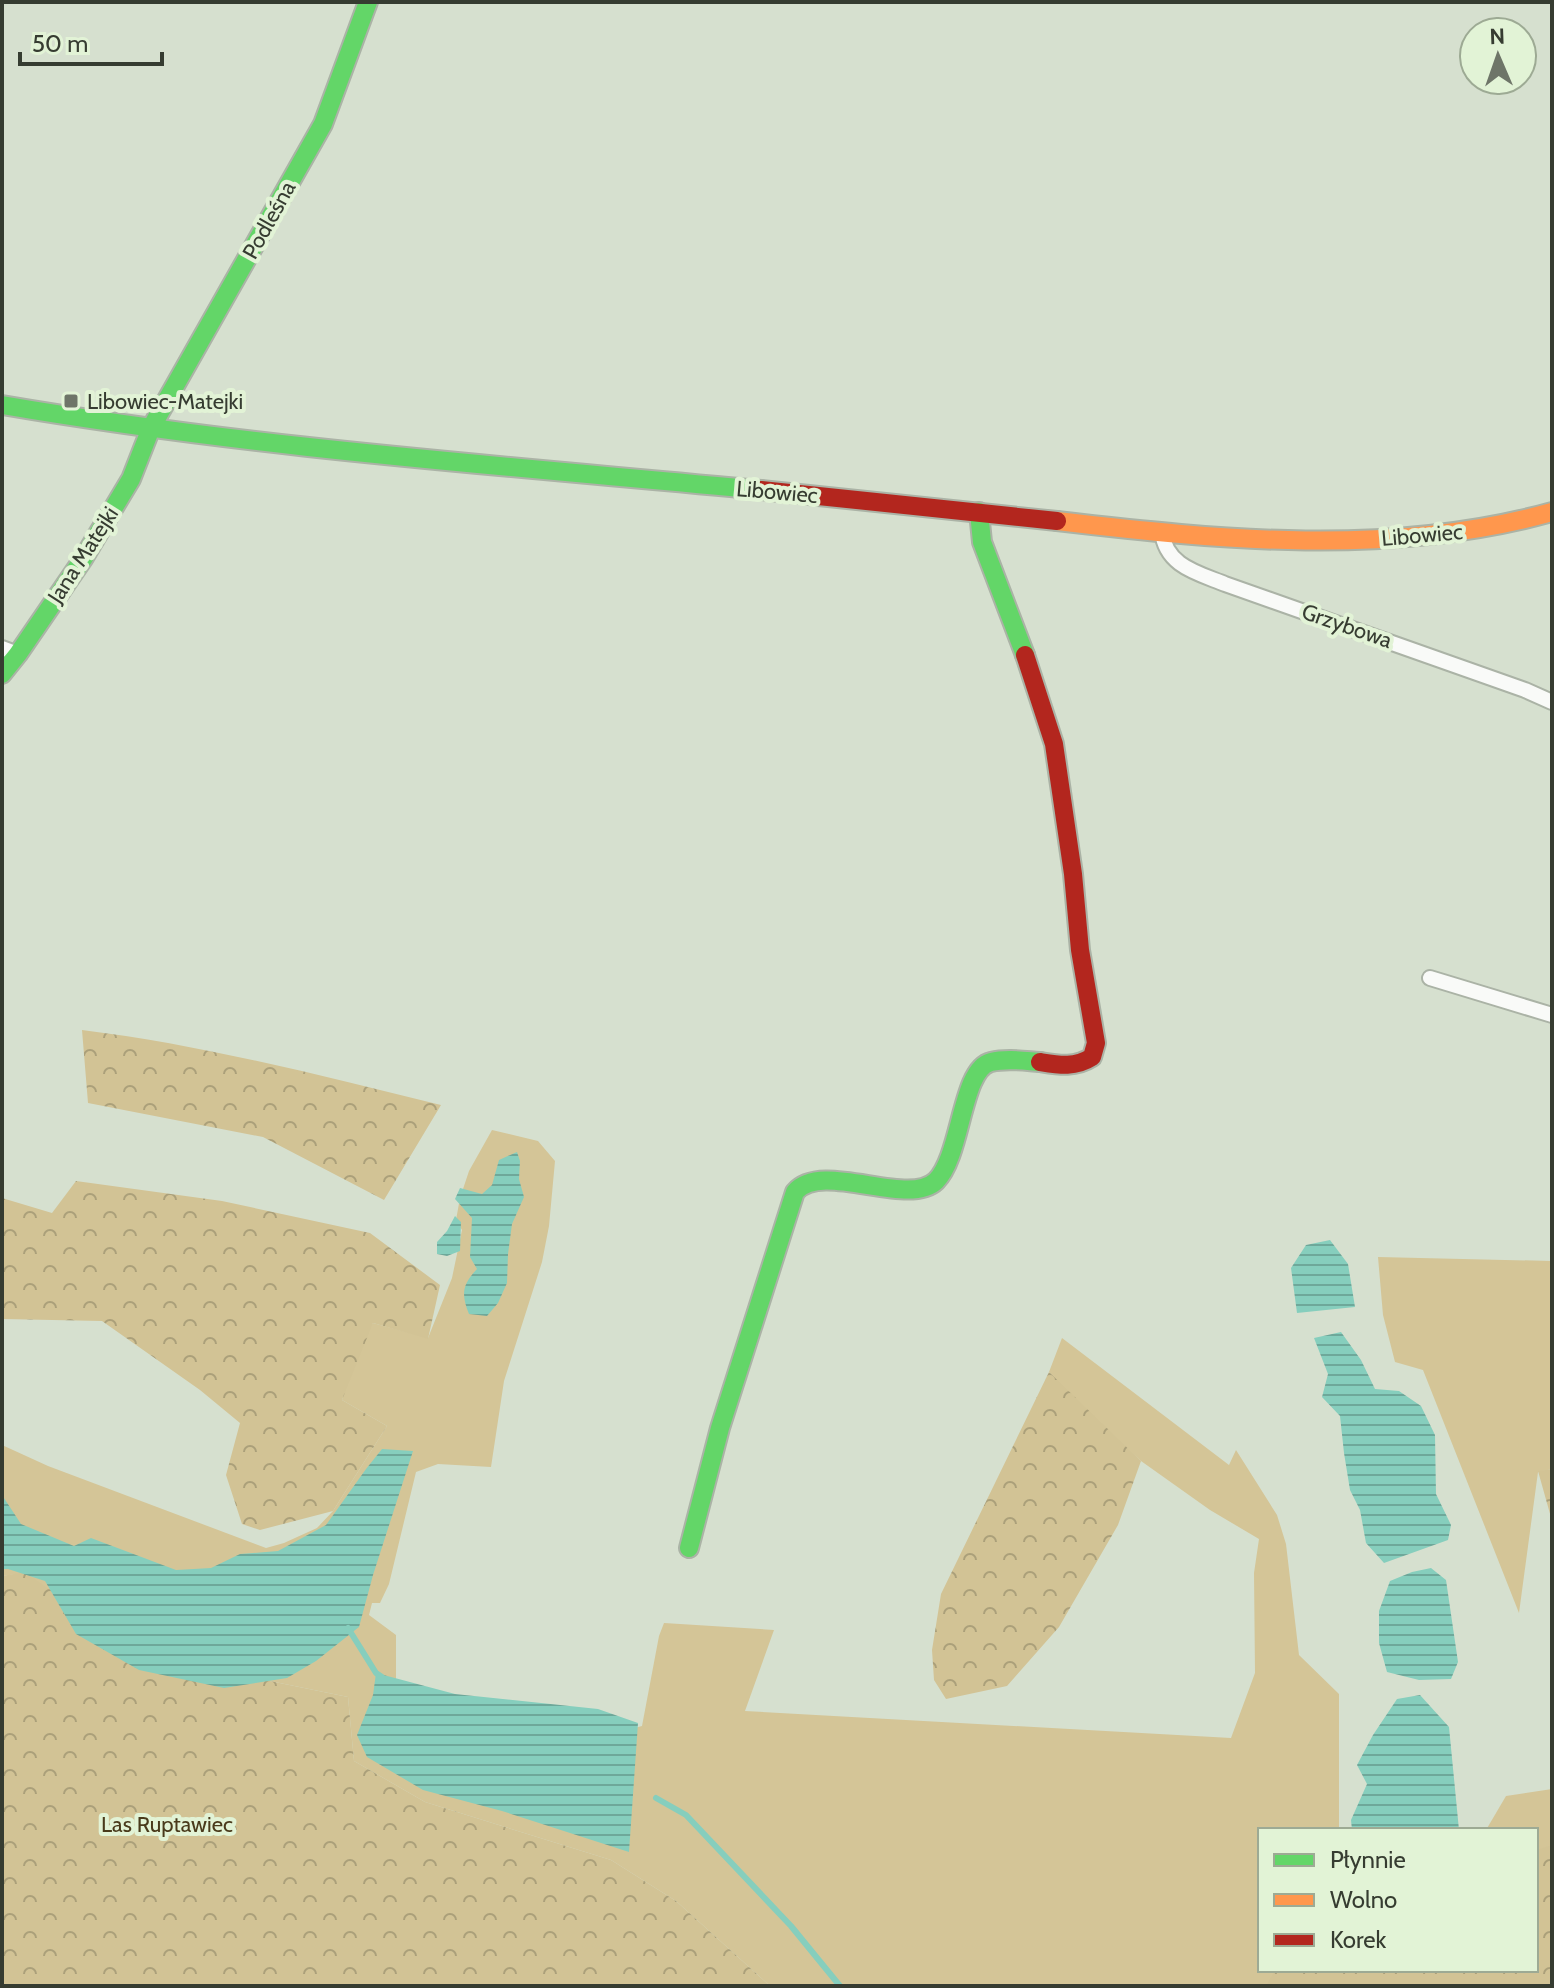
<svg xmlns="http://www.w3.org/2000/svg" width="1554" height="1988" font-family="Cabin,sans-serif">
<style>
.green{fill:#d4c597}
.forest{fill:url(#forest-crowns)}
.water{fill:url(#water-rules)}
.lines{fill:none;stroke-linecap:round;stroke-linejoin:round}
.stream{stroke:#86cebd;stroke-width:6}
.street-casing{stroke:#abb3a6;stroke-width:18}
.fast-casing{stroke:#abb3a6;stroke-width:22}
.slow-casing{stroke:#abb3a6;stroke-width:22}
.jam-casing{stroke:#abb3a6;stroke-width:22}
.street{stroke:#f9faf8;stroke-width:14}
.fast{stroke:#63d668;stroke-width:18}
.slow{stroke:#ff974d;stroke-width:18}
.jam{stroke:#b3261e;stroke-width:18}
.poi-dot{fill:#6e7568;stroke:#e2f3d6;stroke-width:3}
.labels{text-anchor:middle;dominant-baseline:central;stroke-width:8;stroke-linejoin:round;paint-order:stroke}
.street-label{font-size:22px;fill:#363c31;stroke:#e2f3d6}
.poi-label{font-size:22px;fill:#363c31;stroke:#e2f3d6;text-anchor:start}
.park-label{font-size:22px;fill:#493a1b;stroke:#e2f3d6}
</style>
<defs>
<pattern id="forest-crowns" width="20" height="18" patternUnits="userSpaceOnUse" patternTransform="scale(2)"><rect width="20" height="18" fill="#d2c395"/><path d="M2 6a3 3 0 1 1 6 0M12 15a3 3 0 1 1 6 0" fill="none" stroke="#aba07a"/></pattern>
<pattern id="water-rules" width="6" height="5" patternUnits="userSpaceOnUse" patternTransform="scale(2)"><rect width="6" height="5" fill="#86cebd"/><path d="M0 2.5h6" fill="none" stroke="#6ea89a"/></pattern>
</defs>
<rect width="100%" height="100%" fill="#d6e0cf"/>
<path class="green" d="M492,1130l46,11 17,20 -6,65 -7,36 -38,119 -13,86 -53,-3 -22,8 -27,112 -9,19h-8l-3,12 27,20v48l224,49 22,-6 17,-90 5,-13 110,7 -29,81 486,27 24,-65 -1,-100 5,-34 -49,-29 -69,-49 -66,-60 -26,-29 13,-34 167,127 7,-15 41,65 9,29 13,111 40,39v136h-79v140h19l-8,16h-501l-94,-85 -65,-41 -186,-58 -71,-41 -6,-64 -205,-42 -118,-82 -23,3v-131l46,21 218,82 18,-5 33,-15 16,-17 54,-85 -45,-26 16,-55 15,-22 55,15 24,-60 10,-48 -6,-10 4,-22 9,-27z
M1378,1257l174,4v208l-14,3 -19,141 -96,-243 -28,-8 -12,-47z
M1552,1789v178l-16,-2v-135h-50l20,-34z"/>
<path class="forest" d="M82,1030c122,15 240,46 359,75l-57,95 -121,-63 -175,-34z
M76,1181l146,20 148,32 70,52 -12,54 -55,-16 -31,77 45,26 -54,85 -73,19 -18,-6 -16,-49 14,-52 -40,-33 -98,-69 -100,-2v-121l50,15z
M1049,1372l92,89 -23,64 -59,102 -52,59 -61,13 -12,-19 -2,-30 9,-56z
M1552,1469v52l-14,-50z
M25,1572l118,83 205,42 6,64 71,41 186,58 65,41 94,85h-768v-410z
M1552,1845v141h-286l9,-16h261v-120z"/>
<path class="water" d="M517,1152l3,9 -1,18 5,18 -12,27 -4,30 -1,29 -9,20 -11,13 -18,-2c-8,-20 -7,-29 8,-45l-7,-12 2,-39 -17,-19 5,-11 22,6 10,-9 7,-25z
M455,1216l6,6 -1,29 -13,5 -10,-2v-12l10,-11z
M1330,1240l18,24 7,43 -58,6 -6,-45 15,-23z
M1341,1332l20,28 14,29 24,2 22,15 14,29 1,59 15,31 -3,15 -64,23 -18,-20 -6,-33 -10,-20 -6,-37 -4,-37 -18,-19 6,-23 -14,-36z
M382,1449l31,2 -40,124 -14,52 -43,34 -29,17 -63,10 -85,-18 -63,-36 -31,-53 -37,-12h-6v-74l19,29 53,22 17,-8 85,32 35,-2 29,-14 38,-3 48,-26 40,-56z
M1431,1568l15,12 12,82 -7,17 -32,1 -32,-8 -8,-29v-32l11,-30 22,-9z
M376,1673l79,21 143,15 40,14 -9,129 -127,-41 -79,-21 -56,-33 -10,-22 16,-40z
M1420,1695l29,32 10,103h-107l-1,-10 16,-36 -10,-19 16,-30 24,-36z"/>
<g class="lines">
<path class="stream" d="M348,1628l28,45 6,4
M656,1798l30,17 105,111 49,60"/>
<g class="street-casing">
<path id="street" d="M1162,531c3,35 36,42 63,53l300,106 27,12
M2,648l16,6
M1430,978l122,37"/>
</g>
<g class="fast-casing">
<path id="fast" d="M2,405c251,43 506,61 759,85
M979,512l3,30 43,113
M2,674l16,-20 65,-95 48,-80 20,-51 172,-304 45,-122
M689,1548l31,-120 75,-236c27,-32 113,16 141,-11 26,-26 25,-112 55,-119 16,-4 34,-1 49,0"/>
</g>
<g class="slow-casing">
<path id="slow" d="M1057,521c164,19 334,36 495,-9"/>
</g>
<g class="jam-casing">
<path id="jam" d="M761,490l296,31
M1025,655l29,89 19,130 7,76 16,93 -4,14c-17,11 -33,8 -52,5"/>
</g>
<use href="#street" class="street"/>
<use href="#fast" class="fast"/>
<use href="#slow" class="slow"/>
<use href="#jam" class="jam"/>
</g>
<rect class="poi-dot" x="63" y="393" width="16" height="16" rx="4"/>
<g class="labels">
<g class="street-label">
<text transform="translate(269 220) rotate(-61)">Podleśna</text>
<text transform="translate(777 492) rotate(5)">Libowiec</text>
<text transform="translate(1422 535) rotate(-5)">Libowiec</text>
<text transform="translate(83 555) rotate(-57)">Jana Matejki</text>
<text transform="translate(1347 626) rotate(19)">Grzybowa</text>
</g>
<g class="poi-label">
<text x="87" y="401">Libowiec-Matejki</text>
</g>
<g class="park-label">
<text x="167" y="1824">Las Ruptawiec</text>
</g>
</g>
<rect width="1554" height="1988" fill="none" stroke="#363c31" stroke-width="8"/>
<rect x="1258" y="1828" width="280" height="144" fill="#e2f3d6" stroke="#9daa94" stroke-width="2"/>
<rect x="1274" y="1854" width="40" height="12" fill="#63d668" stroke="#9daa94" stroke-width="2"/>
<text x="1330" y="1868" font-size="24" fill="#363c31">Płynnie</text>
<rect x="1274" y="1894" width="40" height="12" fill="#ff974d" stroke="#9daa94" stroke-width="2"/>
<text x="1330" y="1908" font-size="24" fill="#363c31">Wolno</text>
<rect x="1274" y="1934" width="40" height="12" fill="#b3261e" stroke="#9daa94" stroke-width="2"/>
<text x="1330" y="1948" font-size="24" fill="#363c31">Korek</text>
<g transform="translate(1498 56) rotate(358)"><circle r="38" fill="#e2f3d6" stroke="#9daa94" stroke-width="2"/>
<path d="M0-6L14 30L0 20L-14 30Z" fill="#6e7568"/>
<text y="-12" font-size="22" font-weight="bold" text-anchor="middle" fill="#363c31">N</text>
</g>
<path d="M20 52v12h142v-12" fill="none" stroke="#363c31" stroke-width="4"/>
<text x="32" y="52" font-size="24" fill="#363c31" stroke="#e2f3d6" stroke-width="6" paint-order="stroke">50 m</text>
</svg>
